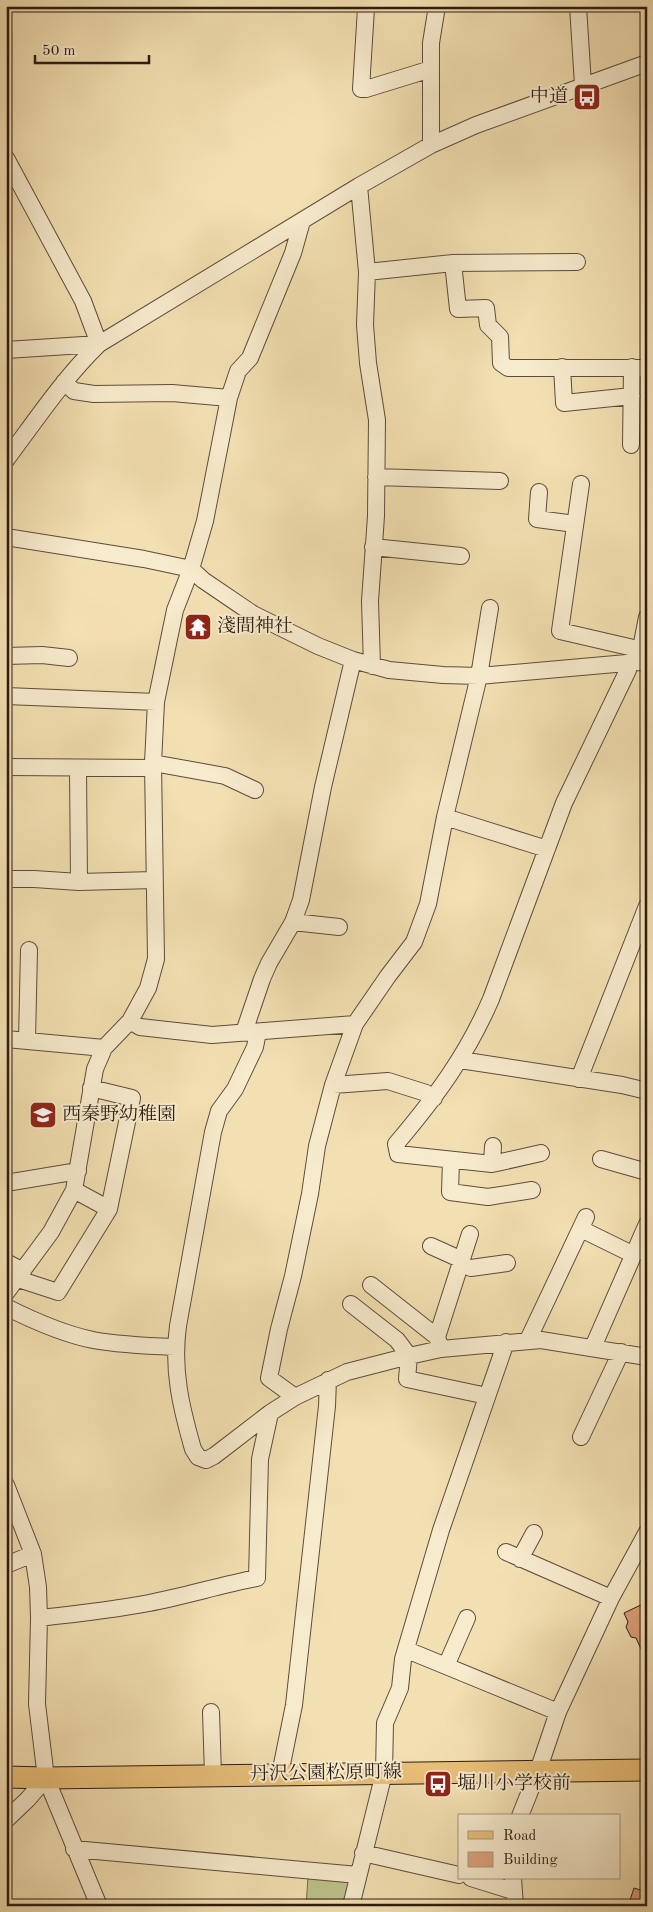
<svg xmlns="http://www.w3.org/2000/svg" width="653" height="1912" font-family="'Old Standard TT','Noto Serif JP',serif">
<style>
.green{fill:#bcc28b;stroke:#746e50}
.building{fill:#dda179;stroke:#2b1b14}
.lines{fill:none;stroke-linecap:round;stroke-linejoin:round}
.minor-casing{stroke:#5d4c3c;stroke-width:18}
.major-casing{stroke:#2b1b14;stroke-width:23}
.minor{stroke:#f7ebcd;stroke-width:16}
.major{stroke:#eac079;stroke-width:21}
.labels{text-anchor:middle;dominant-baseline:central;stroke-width:4;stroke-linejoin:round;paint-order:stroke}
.poi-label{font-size:19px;fill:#2b1b14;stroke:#f7ebcd;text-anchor:start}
.street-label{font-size:19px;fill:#2b1b14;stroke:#f7ebcd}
</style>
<rect width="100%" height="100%" fill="#f3e0b2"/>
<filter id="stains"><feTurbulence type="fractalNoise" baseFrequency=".004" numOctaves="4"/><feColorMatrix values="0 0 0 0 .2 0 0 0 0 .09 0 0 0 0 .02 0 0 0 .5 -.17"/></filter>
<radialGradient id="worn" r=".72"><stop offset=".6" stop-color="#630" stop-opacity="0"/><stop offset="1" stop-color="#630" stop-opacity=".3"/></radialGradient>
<path class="green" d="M308,1877l39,3 3,6 -4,20h-40z"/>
<path class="building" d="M193,621l14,3 -3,14 -14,-3z
M647,1602v60l-11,-24 -5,-1 -5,-10 2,-5 -4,-9z
M634,1888l13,4v14h-19z"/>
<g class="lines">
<g class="minor-casing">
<path id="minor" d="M578,6l5,79
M366,8l-5,81h5l65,-20
M431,145v-102l6,-37
M6,158l77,143 16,43 -93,6
M359,186l8,86 -2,53 3,38 9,57 -1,96 -6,85 2,65
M453,263l124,-1
M367,272l86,-9 5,46 28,-1 2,17 12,12 1,26 7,5h139
M562,367l2,36 68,-7
M64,382l10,9 20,3 78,-1 57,5
M631,445l1,-78
M6,460c30,-40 57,-81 93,-116l260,-158 72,-41 45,-20 171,-62
M376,477l124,4
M581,484l-21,147 82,19
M539,492l-2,27 38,5
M6,537l138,22 47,10 12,11 50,34 65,32 35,14 36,10 54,5 36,1 159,-14 9,1
M373,547l88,9
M6,656l36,-1 27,3
M639,659l8,-42
M6,696l150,6
M153,763l72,13 30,14
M6,767l147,1
M78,769l1,113
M445,817l102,32
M6,879h28l45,3 75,-2
M293,922l46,5
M130,1021l10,6 72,8 143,-11
M244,1032l18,-53 7,-16 24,-41 8,-22 22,-113 30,-127
M258,1032l-3,15 -20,42 -16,22 -6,21 -35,194c-6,44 3,81 15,123l5,8 8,3 8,-4 56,-43 25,-16 52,-25 62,-16 32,-7 100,-9 106,17
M6,1039l98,9
M27,1040l2,-90
M460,1060l162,25 25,6
M579,1079l68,-173
M333,1085l55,-4 38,12 8,5
M541,1153l-49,11 -94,-10 -2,-10c39,-46 71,-89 95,-145l73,-196 64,-133v-7
M601,1159l46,13
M451,1160l-1,32 38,5 44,-7
M492,1164l1,-18
M6,1183l72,-12
M74,1190l35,19
M581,1229l53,26
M431,1246l31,14
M6,1262l17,9
M461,1264l10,4 36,-5
M18,1279l40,13 51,-83 23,-111 -41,-10
M371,1285l66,52 3,9
M6,1293l45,-61 23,-42 21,-121 9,-21 26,-27 18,-33 8,-29 -3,-196 3,-61 19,-92 16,-41 14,-48 24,-123 9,-27 12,-13 43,-105 9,-32
M351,1304l46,36 12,16 -2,23 80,17
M6,1307c28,14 57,27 87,33 27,5 55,6 82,7
M437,1337l33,-103
M528,1340l58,-123
M593,1347l54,-123
M295,1397l-26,-19 10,-49 14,-53 17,-82 7,-48 16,-61 22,-61 33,-48 26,-34 14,-38 17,-87 34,-141 11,-68
M581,1437l40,-85
M6,1485l27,69 5,33 1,31 -2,86 9,74 53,128
M506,1552l105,46
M520,1559l14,-26
M6,1565l27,-11
M39,1618c37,-4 74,-8 110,-15 36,-7 72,-18 108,-25l3,-119 10,-46
M407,1650l151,62
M446,1666l21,-48
M211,1712l2,63
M280,1774l14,-69 33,-299 1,-26
M520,1816l18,-45 20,-59 53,-114 36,-66
M6,1820l22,-21 18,-21
M74,1849l284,26
M363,1853l96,22
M471,1878l42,13
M513,1878l2,28
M351,1906l33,-133 1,-50 15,-35 3,-29 38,-129 65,-188"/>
</g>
<g class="major-casing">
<path id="major" d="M6,1777l40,1 601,-8"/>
</g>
<use href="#minor" class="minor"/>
<use href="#major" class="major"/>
</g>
<defs>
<g id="bus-square" transform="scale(1.4375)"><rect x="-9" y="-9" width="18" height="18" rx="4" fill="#8f2418" stroke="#f7ebcd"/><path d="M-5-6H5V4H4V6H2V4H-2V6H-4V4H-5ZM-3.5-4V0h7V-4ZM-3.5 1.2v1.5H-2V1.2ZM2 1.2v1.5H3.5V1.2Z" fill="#fff"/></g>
<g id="temple-square" transform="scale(1.4375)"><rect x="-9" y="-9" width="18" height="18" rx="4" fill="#8f2418" stroke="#f7ebcd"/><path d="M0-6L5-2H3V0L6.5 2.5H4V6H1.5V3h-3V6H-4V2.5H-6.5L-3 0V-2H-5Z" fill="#fff"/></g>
<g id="school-square" transform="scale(1.4375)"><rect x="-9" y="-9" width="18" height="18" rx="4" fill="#8f2418" stroke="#f7ebcd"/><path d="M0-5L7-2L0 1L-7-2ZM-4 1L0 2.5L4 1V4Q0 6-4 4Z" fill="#fff"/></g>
</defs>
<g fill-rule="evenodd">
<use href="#bus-square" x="587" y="97"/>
<use href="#temple-square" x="198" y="627"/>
<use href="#school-square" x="43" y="1115"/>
<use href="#bus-square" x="438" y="1784"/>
</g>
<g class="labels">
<g class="poi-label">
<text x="568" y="97" text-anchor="end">中道</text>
<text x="217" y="627">淺間神社</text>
<text x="62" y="1115">西秦野幼稚園</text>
<text x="457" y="1784">堀川小学校前</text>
</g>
<g class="street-label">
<text transform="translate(326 1774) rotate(-1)">丹沢公園松原町線</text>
</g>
</g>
<rect width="653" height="1912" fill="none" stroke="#f3e0b2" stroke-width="25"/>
<rect x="8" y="8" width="638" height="1897" fill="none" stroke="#2b1b14" stroke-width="2.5"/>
<rect x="12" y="12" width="628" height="1887" fill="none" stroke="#2b1b14"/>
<rect x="458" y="1814" width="162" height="65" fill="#f7ebcd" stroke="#a59883"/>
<rect x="468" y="1831" width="25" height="8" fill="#eac079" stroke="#a59883"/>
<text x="503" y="1840" font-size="15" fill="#2b1b14">Road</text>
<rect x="468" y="1852" width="25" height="15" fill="#dda179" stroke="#a59883"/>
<text x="503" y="1864" font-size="15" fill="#2b1b14">Building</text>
<path d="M35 55v8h114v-8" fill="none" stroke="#2b1b14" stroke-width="2.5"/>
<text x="42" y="55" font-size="15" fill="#2b1b14" stroke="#f7ebcd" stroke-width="4" paint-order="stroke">50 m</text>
<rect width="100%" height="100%" filter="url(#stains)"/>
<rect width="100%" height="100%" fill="url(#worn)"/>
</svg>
